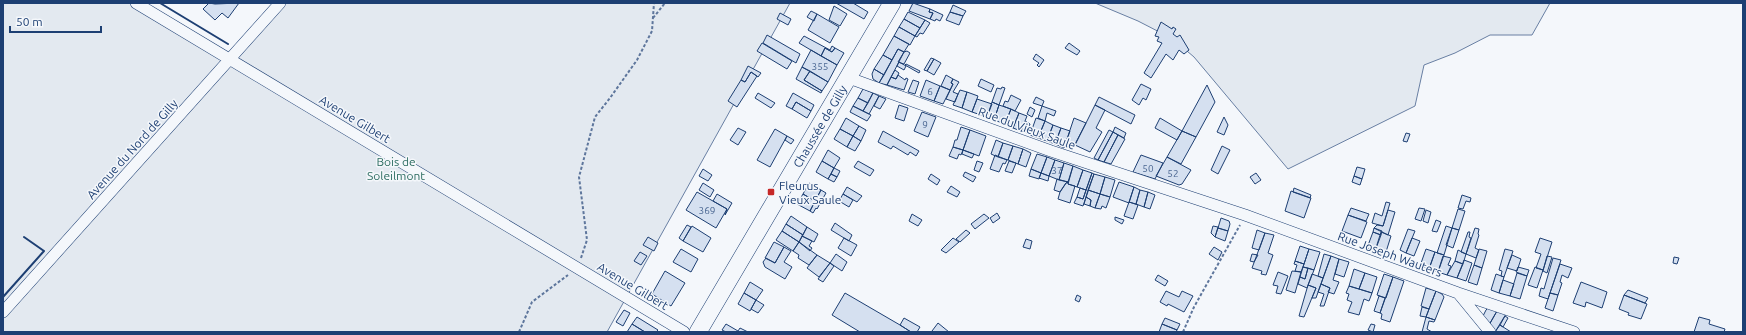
<svg xmlns="http://www.w3.org/2000/svg" width="1746" height="335" font-family="Ubuntu,sans-serif">
<style>
.green{fill:#e3e9f0;stroke:#687fa3}
.building{fill:#d5e0f0;stroke:#1d3f73}
.lines{fill:none;stroke-linecap:round;stroke-linejoin:round}
.street-casing{stroke:#1d3f73;stroke-width:12}
.primary-casing{stroke:#1d3f73;stroke-width:18}
.path{stroke:#5e769c;stroke-width:2;stroke-dasharray:3 2;stroke-linecap:butt}
.street{stroke:#f4f7fb;stroke-width:11}
.primary{stroke:#f4f7fb;stroke-width:17}
.wall{stroke:#1d3f73;stroke-width:2}
.poi-dot{fill:#c62828;stroke:#f4f7fb;stroke-width:1.5}
.labels{text-anchor:middle;dominant-baseline:central;stroke-width:3;stroke-linejoin:round;paint-order:stroke}
.number-label{font-size:10px;fill:#4b6792}
.street-label{font-size:12px;fill:#1d3f73;stroke:#f4f7fb}
.park-label{font-size:12px;fill:#2c6c60;stroke:#f4f7fb}
.poi-label{font-size:12px;fill:#1d3f73;stroke:#f4f7fb;text-anchor:start}
</style>
<rect width="100%" height="100%" fill="#f4f7fb"/>
<path class="green" d="M3,3h133l93,55 51,-55h510l-183,329h-604z
M1095,3h455l-18,32h-42l-35,18 -31,12 -9,41 -127,63 -94,-112 -21,-18 -35,-18z"/>
<path class="building" d="M209,3l6,1 24,-1 -11,15 -6,-5 -7,7 -12,-11z
M836,3h17l15,9 -4,7z
M913,3l17,6 -1,3 4,1 -3,6 -21,-8z
M953,5l13,6 -3,5 -13,-4z
M834,6l13,8 -7,12 -11,-6z
M930,9l13,6 -3,6 -4,-2 -1,2 -5,-2 3,-6 -4,-1z
M811,11l6,3 -3,7 -7,-4z
M908,12l17,8 -5,8 -16,-9z
M950,12l13,4 -4,9 -13,-5z
M780,13l11,6 -3,6 -11,-6z
M817,14l22,13 -9,16 -22,-13z
M904,19l16,9 -5,8 -16,-9z
M925,20l5,3 -7,11 -3,-1 -3,4 -2,-1z
M1161,22l11,7 1,-2 3,2 -3,5 4,3 3,-2 9,15 -5,4 -5,-4 -6,10 -7,-6 -15,24 -7,-5 18,-30 -5,-2 2,-4 -4,-1z
M899,27l16,9 -5,9 -16,-9z
M767,35l33,19 -4,9 -33,-20z
M804,36l26,14 2,-4 3,2 -3,4 -7,-4 -4,8 -22,-13z
M894,36l15,8 -5,8 -6,-3 -6,11 -9,-5z
M762,43l30,18 -5,8 -30,-18z
M1069,43l11,8 -3,4 -12,-7z
M825,48l7,4 3,-4 9,5 -7,12 -16,-9z
M898,49l6,3 -17,33 -8,-2z
M811,50l26,15 -9,17 -26,-15z
M907,51l3,2 -6,11 -6,-2 6,-10z
M1036,54l8,6 -5,7 -2,-2 2,-2 -6,-4z
M883,55l9,5 -8,15 -10,-6z
M931,58l3,1 -7,12 -3,-1z
M934,59l7,4 -7,12 -7,-4z
M899,62l7,4 -2,4 -7,-4z
M906,64l14,7 -1,2 -14,-8z
M748,66l13,7 -3,4 -7,-5 -6,10 -4,-2z
M802,67l8,4 -6,9 18,11 -1,2 -25,-14z
M874,69l10,6 -5,8 -6,-4 -1,-5z
M895,70l4,3 -3,6 -5,-2z
M810,71l18,11 -6,9 -18,-11z
M751,72l6,4 -20,31 -9,-6 13,-21 4,2z
M898,75l7,5 1,-2 2,1 -4,11 -17,-5 4,-8 5,2z
M946,75l7,4 -2,4 2,1 -3,6 -9,-4z
M953,79l6,3 -6,10 5,2 -3,8 -9,-3 7,-15 -2,-1z
M981,79l13,6 -3,7 -13,-6z
M913,80l6,2 -4,12 -7,-2z
M926,80l14,6 -6,15 -14,-5z
M1141,84l10,5 -5,11 -3,-2 -4,7 -7,-5z
M1207,85l8,17 -19,35 -14,-6z
M940,86l10,4 -7,14 -9,-3z
M1002,87l3,1 -6,17 -7,-3 5,-14 4,1z
M863,89l10,4 -5,10 -10,-5z
M960,90l7,2 -5,16 -9,-3z
M967,92l11,4 -6,16 -10,-4z
M758,93l17,10 -4,5 -16,-10z
M793,93l21,12 -3,6 -15,-9 -4,7 -6,-3z
M873,93l6,3 -10,18 -6,-3z
M1011,95l10,5 -6,11 -12,-5 2,-5 3,1z
M879,96l7,3 -6,10 -6,-3z
M1036,97l8,4 -2,5 -9,-3z
M1099,97l36,18 -4,9 -36,-19z
M858,98l10,5 -5,8 -10,-5z
M977,99l15,5 -5,13 -15,-5z
M796,102l15,9 -4,7 -15,-9z
M992,102l7,3 -5,15 -7,-3z
M899,105l9,3 -4,13 -9,-3z
M999,105l12,4 -6,15 -11,-4z
M1095,105l10,5 -9,18 6,4 -12,20 -15,-7z
M853,106l18,9 -4,6 -17,-9z
M1042,106l14,5 -2,5 -7,-3 -2,8 -7,-3z
M1030,107l5,3 -3,7 -5,-3z
M1011,109l8,4 -6,15 -8,-4z
M922,112l14,5 -8,20 -14,-6z
M1019,113l8,3 -6,15 -8,-3z
M1224,117l4,8 -4,10 -7,-3z
M846,118l13,8 -6,10 -13,-7z
M1036,118l9,3 -7,17 -8,-3z
M1074,118l12,5 -13,25 -8,-3z
M1160,118l22,13 -5,9 -22,-12z
M1025,121l5,3 -3,9 -6,-2z
M1045,121l8,4 -6,16 -9,-3z
M1053,125l8,3 -6,16 -8,-3z
M859,126l7,4 -5,11 -8,-5z
M961,127l9,3 -7,20 -10,-3 2,-7h2z
M1115,127l11,6 -2,5 -11,-6z
M738,128l8,4 -8,13 -8,-5z
M1061,128l9,3 -6,17 -9,-4z
M775,129l12,7 -17,31 -13,-7z
M840,129l13,7 -6,11 -13,-8z
M970,130l16,6 -7,20 -16,-6z
M1109,130l4,2 -15,28 -4,-2z
M883,131l36,20 -3,5 -6,-4 -2,3 -15,-9 -2,3 -13,-7z
M1182,131l14,6 -15,27 -14,-7z
M1113,132l5,3 -14,27 -6,-2z
M1406,133l4,1 -3,8 -4,-1z
M1118,135l7,4 -14,25 -7,-2z
M787,136l7,4 -3,4 -6,-4z
M853,136l8,5 -6,10 -8,-4z
M996,140l7,3 -5,14 -7,-3z
M1003,143l10,3 -5,14 -10,-3z
M1013,146l10,3 -5,15 -10,-4z
M1222,146l8,4 -12,24 -7,-4z
M953,147l10,3 -2,5 -2,-1 -2,5 -8,-3z
M1023,149l8,4 -5,14 -8,-3z
M828,150l12,8 -6,10 -12,-7z
M963,150l11,4 -2,4 -10,-4z
M1037,154l10,3 -6,16 -10,-4z
M995,155l12,5 -2,4 -2,-1 -4,9 -9,-3z
M1141,155l22,8 -8,16 -22,-7z
M1047,157l8,3 -6,16 -8,-3z
M1167,157l24,13 -9,14 -3,1 -23,-9z
M1055,160l9,3 -5,17 -10,-4z
M822,161l12,7 -6,11 -12,-7z
M858,161l16,9 -4,6 -16,-9z
M977,161l6,2 -4,9 -5,-2z
M1009,161l7,2 -4,10 -7,-2z
M1064,163l9,3 -5,16 -9,-2z
M1073,166l10,4 -6,17 -9,-3z
M1357,167l8,2 -3,10 -8,-3z
M834,168l6,3 -3,6 -6,-3z
M703,169l9,6 -4,6 -9,-5z
M1031,169l10,4 -2,6 -10,-3z
M1083,170l9,3 -6,17 -9,-3z
M965,172l11,5 -3,5 -10,-6z
M1041,173l8,3 -1,5 -9,-3z
M1092,173l2,1 -11,32 -9,-3 3,-6 6,2z
M1256,173l5,7 -6,4 -5,-7z
M831,174l6,3 -3,5 -6,-3z
M931,174l9,6 -3,5 -9,-6z
M1094,174l11,3 -5,17 -12,-4z
M1354,176l8,3 -2,6 -8,-3z
M1105,177l10,3 -5,17 -10,-3z
M1057,179l11,3 -2,1 -6,9 -6,-2z
M1068,182v2l7,2 -5,17 -12,-4 2,-7 6,-9z
M1119,182l15,5 -5,16 -16,-6z
M703,183l11,7 -4,7 -11,-7z
M809,183l12,7 -6,11 -12,-7z
M951,186l9,6 -3,5 -10,-5z
M847,187l15,9 -5,6 -14,-8z
M1134,187l6,3 -4,14 -7,-2z
M1080,188l6,2 -3,9 -6,-2z
M1294,188l17,7 -1,3 -17,-6z
M821,190l5,3 -9,16 -1,-1 -3,5 -3,-2z
M1088,190l12,4 -5,14 -5,-2 1,-6 -5,-3z
M1140,190l8,2 -4,15 -8,-3z
M1291,191l20,7 -7,20 -19,-7z
M697,192l30,17 -11,19 -30,-18z
M1148,192l7,3 -5,14 -6,-2z
M717,194l15,9 -7,12 2,-6 -14,-8z
M803,194l12,7 -5,10 -13,-7z
M843,194l10,6 -4,7 -10,-6z
M1100,194l10,3 -4,11 -4,-2 -1,3 -6,-1z
M1462,195l9,3 -1,4 -4,-1 -3,8 -5,-1z
M1086,197l5,3 -1,6 -6,-2z
M1129,202l9,3 -5,14 -9,-3z
M1386,202l4,1 -7,23 -11,-3 3,-10 7,3z
M1351,208l18,6 -3,7 -18,-6z
M1419,208l6,1 -4,12 -6,-2z
M1458,209l7,2 -6,19 -7,-2z
M1388,210l7,2 -7,23 -14,-7 3,-3 6,1z
M1426,210l5,2 -3,11 -5,-2z
M997,213l3,5 -7,5 -3,-5z
M912,214l10,6 -4,6 -9,-5z
M984,214l5,4 -14,11 -4,-5z
M1348,215l19,7 -6,16 -19,-7z
M791,216l16,11 -4,8 -17,-11z
M1115,217l9,3 -2,4 -7,-4z
M1221,218l8,3 1,3 -2,7 -10,-3z
M1436,220l5,2 -4,10 -5,-1z
M835,223l17,12 -3,6 -18,-11z
M786,224l17,11 -4,7 -17,-11z
M687,225l4,2 -8,14 -4,-3z
M692,226l19,12 -8,14 -20,-11z
M1213,226l5,1 -3,10 -4,-4z
M1446,226l6,2 -8,27 -7,-2z
M807,227l11,7 -4,8 -12,-6z
M1218,228l10,3 -3,10 -10,-4z
M1374,228l8,3 -1,4 -8,-3z
M1452,228l7,2 -6,18 -7,-3z
M1475,228l4,1 -1,5 1,1 -4,13 4,2 -3,8 -10,-4z
M1408,229l7,2 -9,22 -6,-3z
M966,230l4,3 -10,9 -4,-3z
M1257,230l8,3 -6,17 -7,-2z
M782,231l17,11 -6,9 -17,-11z
M1373,232l8,3 -6,16 -8,-3z
M1381,232l10,4 -6,19 -10,-4z
M1468,232h2l-1,5 2,1 -5,16 -5,-2z
M1265,233l9,2 -6,18 5,2 -7,20 -5,-1 1,-3 -10,-3z
M802,236l10,5 -3,5 3,2 -2,3 -11,-9z
M648,237l10,6 -4,8 -11,-6z
M844,238l13,7 -6,11 -13,-8z
M953,238l6,4 -13,11 -5,-3z
M1412,238l8,3 -6,15 -8,-3z
M1540,238l12,4 -9,28 -7,-2 5,-14 -6,-2z
M1026,239l6,2 -2,8 -7,-2z
M774,242l10,5 -9,16 -10,-5z
M799,242l18,13 -8,10 -11,-7 1,-3 -6,-4z
M1300,246l9,3 -5,15 -9,-3z
M784,247l7,4 -7,11 8,5 -7,12 -20,-12 -2,-5 3,-4 9,5z
M1214,247l8,5 -4,8 -9,-6z
M681,249l17,10 -7,13 -18,-10z
M1309,249l11,3 -6,18 -11,-3z
M1426,249l9,3 -6,17 -9,-3z
M1479,249l8,2 -5,17 -8,-3z
M1505,249l8,2 -9,26 -3,-1 1,-5 -3,-1z
M1458,250l8,4 -3,10 -8,-3z
M640,252l7,4 -6,9 -7,-4z
M1435,252l9,3 -6,17 -9,-3z
M836,254l11,8 -5,9 -12,-8z
M1252,254l6,1 -4,7 -4,-1z
M1324,254l7,2 -8,22 -5,-2z
M817,255l13,8 -11,14 -12,-9z
M1512,255l9,4 -4,12 -10,-3z
M1331,256l8,3 -6,21 6,2 -5,12 -6,-2 2,-4 -9,-4z
M1443,256l8,2 -3,7 3,1 -4,9 -9,-3z
M1547,256l5,1 -5,16 -4,-2z
M1674,257l5,1 -2,6 -4,-1z
M1553,258l8,2 -13,39 -9,-3 2,-8 3,1z
M1339,259l10,3 -5,15 -9,-3z
M1464,260l8,3 -6,18 -9,-3z
M1295,261l9,3 -3,8 -6,-1 2,-6 -3,-1z
M1455,261l8,3 -6,14 -10,-3z
M830,263l4,3 -11,16 -5,-3z
M1560,264l12,4 -4,10 -6,-3 -2,7 2,1 -4,12 -8,-2z
M1474,265l8,3 -5,17 -9,-3z
M1303,267l5,1 -3,11 -5,-2z
M1518,267l11,3 -2,6 -11,-4z
M1535,267l8,3 -6,18 -9,-3z
M1308,268l6,2 -7,18 -9,-4 2,-7 5,2z
M1354,269l11,4 -6,16 -10,-3z
M665,271l20,12 -14,23 -19,-12z
M1292,271l9,1 -6,21 -9,-3z
M1278,272l10,4 -7,18 -5,-1 2,-7 -5,-1z
M1365,273l12,4 -5,16 -13,-4z
M1517,273l10,3 -7,23 -10,-3z
M1312,274l11,4 -7,20h-4l4,-10 -8,-3z
M1384,274l9,3 -7,21 -9,-3z
M1496,274l8,3 -5,16 -8,-3z
M1158,275l10,6 -3,5 -10,-6z
M1393,277l11,4 -14,41 -9,-3 1,-5 -2,-1z
M1503,280l11,4 -4,12 -11,-3z
M750,282l13,8 -7,10 -12,-7z
M1581,282l26,10 -5,16 -16,-6 -1,5 -12,-4z
M1321,284l9,4 -6,18h-4l4,-12 -6,-2z
M1308,285l8,3 -12,29 -5,-1z
M1349,286l23,7 -3,8 -5,-2 -5,16 -11,-3 4,-10 -5,-2 2,-6 -3,-1z
M1426,288l10,3 -7,18 -8,-3z
M1628,290l20,8 -3,5 -21,-8z
M1166,291l13,6 3,-6 11,5 -9,16 -16,-8 -1,2 -7,-4z
M1436,291l6,3 2,3 -9,23 -9,-3z
M744,293l12,7 -6,11 -12,-7z
M845,293l55,32 11,7h-51l-28,-17z
M1550,293l8,2 -5,16 -8,-3z
M1077,295l4,2 -2,5 -4,-2z
M1624,295l23,9 -6,15 -13,-4 1,-2 -10,-4z
M1379,296l6,2 -5,15 -6,-2z
M756,300l8,5 -6,8 -7,-4z
M1422,307l7,2 -3,8 -6,-1z
M1488,308l9,3 -8,14 -7,-7 4,-8z
M624,310l6,3 -7,13 -7,-4z
M1497,311l9,3 -11,18 -6,-7z
M1505,316l3,2 -5,9 -3,-2z
M637,317l21,13 -2,2h-11l-13,-8z
M1426,317l9,3 -1,2 -5,-1 -2,8 5,3h-10z
M1699,317l11,3 -1,4 16,5 -1,3h-30z
M904,318l16,9 -3,5h-6l-11,-7z
M1165,318l15,6 -3,6 -15,-6z
M938,323l11,9h-15l-2,-1z
M632,324l13,8h-18z
M726,324l12,7 2,-3 8,4h-22l-4,-2z
M1162,324l15,6 -1,2h-17z
M1371,324l4,1 -2,7 -5,-2z
M1500,325l11,7h-16z"/>
<g class="lines">
<g class="street-casing">
<path id="street" d="M136,3l548,329
M849,78l202,73 194,64 213,78 116,39
M1458,293l32,39
M3,312l277,-309"/>
</g>
<g class="primary-casing">
<g id="primary">
<path id="s1" d="M698,332l194,-329"/>
</g>
</g>
<path class="path" d="M653,18l12,-15
M581,258l6,-18 -8,-63 16,-60 15,-19 27,-38 15,-29 2,-28
M519,332l13,-30 36,-27
M1183,332l11,-25 46,-82"/>
<use href="#street" class="street"/>
<use href="#primary" class="primary"/>
<path class="wall" d="M160,3l68,41
M3,297l41,-46 -20,-14"/>
</g>
<rect class="poi-dot" x="767" y="188" width="8" height="8" rx="2"/>
<g class="labels">
<g class="number-label">
<text x="820" y="66">355</text>
<text x="930" y="91">6</text>
<text x="925" y="124">9</text>
<text x="1148" y="168">50</text>
<text x="1057" y="170">37</text>
<text x="1173" y="173">52</text>
<text x="707" y="210">369</text>
</g>
<g class="street-label">
<text transform="translate(355 119) rotate(31)">Avenue Gilbert</text>
<text stroke="none"><textPath href="#s1" startOffset="239">Chaussée de Gilly</textPath></text>
<text transform="translate(1027 128) rotate(20)">Rue du Vieux Saule</text>
<text transform="translate(132 149) rotate(-48)">Avenue du Nord de Gilly</text>
<text transform="translate(1390 254) rotate(20)">Rue Joseph Wauters</text>
<text transform="translate(633 286) rotate(31)">Avenue Gilbert</text>
</g>
<g class="park-label">
<text x="396" y="161">Bois de<tspan x="396" dy="14">Soleilmont</tspan></text>
</g>
<g class="poi-label">
<text x="779" y="185">Fleurus<tspan x="779" dy="14">Vieux Saule</tspan></text>
</g>
</g>
<rect width="1746" height="335" fill="none" stroke="#1d3f73" stroke-width="8"/>
<path d="M10 26v6h91v-6" fill="none" stroke="#1d3f73" stroke-width="2"/>
<text x="16" y="26" font-size="12" fill="#1d3f73" stroke="#f4f7fb" stroke-width="3" paint-order="stroke">50 m</text>
</svg>
